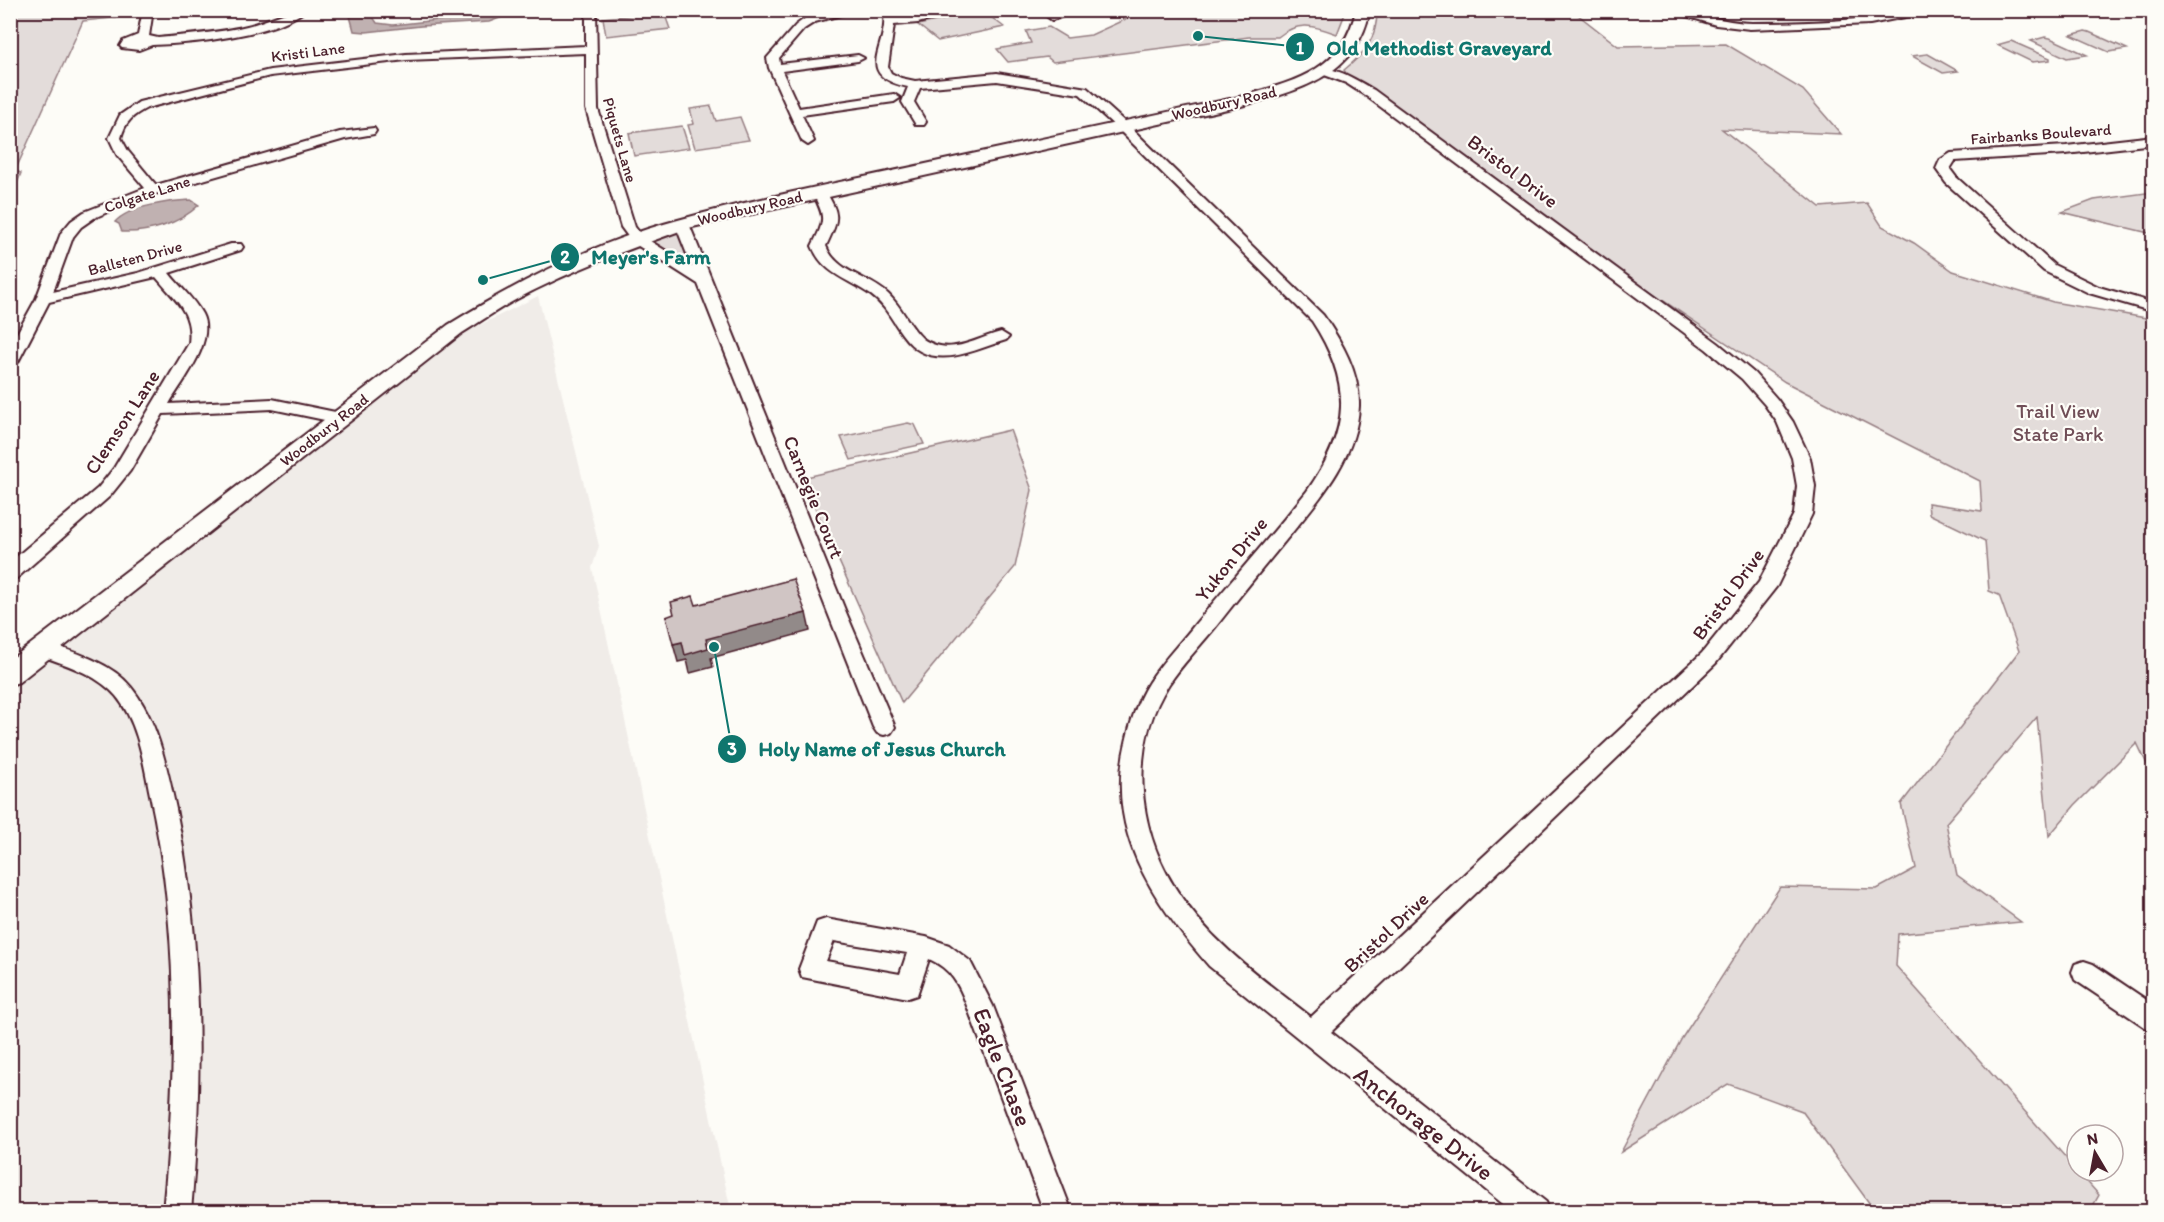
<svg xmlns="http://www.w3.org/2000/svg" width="2164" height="1222" font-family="Itim,sans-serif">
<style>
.built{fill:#f0ece8}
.green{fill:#e3dcda;stroke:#967e82;stroke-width:1.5}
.water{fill:#c0b1b1;stroke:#91777b;stroke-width:1.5}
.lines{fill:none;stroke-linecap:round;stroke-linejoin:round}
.minor-casing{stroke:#4a1f2b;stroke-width:4}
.major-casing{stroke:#4a1f2b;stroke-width:4}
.minor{fill:#fdfcf7;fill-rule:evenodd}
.major{fill:#fdfcf7;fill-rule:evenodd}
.shaded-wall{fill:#928a89;stroke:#4a1f2b;stroke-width:1.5}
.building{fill:#d0c5c4;stroke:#4a1f2b;stroke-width:1.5}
.labels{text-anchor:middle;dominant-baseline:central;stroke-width:4.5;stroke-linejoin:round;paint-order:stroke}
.far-street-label{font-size:16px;fill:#4a1f2b;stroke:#fdfcf7}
.street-label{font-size:20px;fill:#4a1f2b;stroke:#fdfcf7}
.park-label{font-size:20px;fill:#704e57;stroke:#fdfcf7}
.near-street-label{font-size:24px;fill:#4a1f2b;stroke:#fdfcf7}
.leader{fill:none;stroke:#0f766e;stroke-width:2}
.callout-dot{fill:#0f766e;stroke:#fdfcf7;stroke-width:2}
.mark-label{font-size:18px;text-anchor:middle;font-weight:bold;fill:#fff}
.callout-label{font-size:21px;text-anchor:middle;font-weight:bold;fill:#0f766e;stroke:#fdfcf7;stroke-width:4.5;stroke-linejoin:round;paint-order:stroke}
</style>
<rect width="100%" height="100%" fill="#fdfcf7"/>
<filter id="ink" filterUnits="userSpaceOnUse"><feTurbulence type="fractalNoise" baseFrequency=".0167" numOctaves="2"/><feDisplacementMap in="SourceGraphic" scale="12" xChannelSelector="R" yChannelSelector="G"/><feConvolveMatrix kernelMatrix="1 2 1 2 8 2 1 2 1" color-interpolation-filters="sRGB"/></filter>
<g filter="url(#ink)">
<path class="built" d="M538,296l61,250 -7,22 139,643 -720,1v-533l364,-286 95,-63z"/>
<path class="green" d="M11,11h122l-2,5 -48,5 -68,150 6,2 -10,26z
M983,11l21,16 -66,14 -20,-16z
M1167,11l179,-1v1l-9,23c-23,-8 -38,-14 -59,3h-29l-196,25 -6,-5 -39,5 -11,-13 34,-6 -5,-12 23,-4 18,11 24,-3 37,-17z
M1377,11h196l45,35 108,-2 77,46 38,44 -119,-5 98,78 47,-4 15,23 32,17 39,28 100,31 93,16 7,8v451l-16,-34 -62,62 -26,31 -12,-119 -91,106 11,52 64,47 -123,12 -2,32 203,229 -9,16h-215l-73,-100 -74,-27 -107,68 61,-114 98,-151 97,2 39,-21 -15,-64 118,-153 -20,-56 -10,-4 -4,-50 -56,-27 -1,-11 54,8 -2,-30 -195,-99 -154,-103 -265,-195 -19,-9 -3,-5c21,-17 33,-31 33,-59z
M664,12l6,17 -64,7 -3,-18z
M2085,31l4,1 38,17 -18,3 -38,-17z
M2045,37l5,1 37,17 -20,3 -36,-17z
M2011,41l39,17v2l-18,2 -35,-17z
M1927,54h1l30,17 -15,2 -31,-17z
M711,106l5,15 24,-4 9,23 -54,8 -7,-23 6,-1 -4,-15z
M682,126l7,22 -55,8 -5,-23z
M2153,192v42l-91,-22 32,-12z
M682,225l22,54 -65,-40z
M908,423l7,2 9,19 -73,16 -10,-23z
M1010,430l22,60 -17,77 -113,136 -100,-225z"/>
<path class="water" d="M369,11l8,12 16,2 107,-12 5,3 -16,6 -68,4 -55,6 -12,-1 -4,-15z
M191,200l8,5c-20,19 -50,28 -77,27l-3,-8 -4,-2c14,-16 55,-21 76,-22z"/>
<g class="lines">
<g class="minor-casing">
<path id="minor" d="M143,10h10l-4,26 9,2c30,-3 60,-5 89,-12 21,-5 38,-16 59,-16 -30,25 -115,34 -154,35l-13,5 -17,-2 -2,-2 3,-5 15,-6z
M586,10h10l2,99 37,118 7,9 50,31 -17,-43 7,-4 7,4 156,386 50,117 -4,6 -7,2 -7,-2 -4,-6 -175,-443 -66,-42 -11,-15 -35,-118v-56l-180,7 -136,16 -123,32c-14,7 -22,14 -26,30l7,13 28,34 184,-53 34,-4 2,3 -2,3 -29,5 -208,60 -43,19 -13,9 -8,10 -20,55 85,-19 93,-29h10l2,3 -2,3 -72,23c10,13 25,26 33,41 14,27 -19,66 -33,90l103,-5 73,15 2,4 -8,5 -67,-14 -109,5 -33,57 -20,25 -93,82 -7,1v-17l88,-74 16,-20 75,-125c4,-31 -14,-43 -33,-66l-107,25 -31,60 -8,5v-21l26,-47 25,-66 10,-12 13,-9 61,-24 -28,-33 -8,-17 11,-23 19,-13 131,-32 136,-16 180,-8z
M836,10h23l-44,12 -11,7 -25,29 1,6 78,-9 6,3 -6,3 -76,10 17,37 95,-14 6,4 -6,4 -92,13 12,26 -6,4 -6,-4 -33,-73 -2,-10 29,-33 11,-8z
M883,10h11l1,8c24,-1 47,-8 71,-8l-48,13 -24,2 -6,42 3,6 10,5 14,3 82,-8 90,15 39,35 197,192c19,27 37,58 36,91 -2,48 -35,88 -64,123 -26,32 -52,63 -77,95 -16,20 -35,39 -49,60 -40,62 -32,142 5,202 34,55 87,92 137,131l391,-364 57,-71 35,-68 3,-28 -5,-28 -15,-36 -12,-17 -23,-26 -36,-30 -340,-253 -20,-13 -27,-10v-4c17,-3 41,13 55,21l344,253 36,30 23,26 16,23 17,36 5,28 -3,28 -35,72 -61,77 -385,369 215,170 4,10h-37l-304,-246c-57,-66 -106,-137 -82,-228 5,-21 13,-45 26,-62 13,-19 29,-35 43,-53 37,-44 75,-87 111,-132 43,-61 46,-107 5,-170l-194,-192 -38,-35 -83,-13 -77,7 -6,14 12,20 -2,3h-8l-14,-23 6,-15c-59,-13 -16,-42 -25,-77z
M1038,10h12l4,3 26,-3 -28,10z
M1666,10c29,0 57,13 86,13 39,0 81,-1 120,-6 23,-2 44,-7 68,-7l-70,14 -120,5 -34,-4z
M2154,136v8l-88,10 -111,7 -5,8 6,8 98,88 45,22 55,16v9l-65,-19 -45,-22 -98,-88 -10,-14 4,-9 11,-7 115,-7z
M819,188l5,1c17,27 15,29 2,57 11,27 43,30 62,48 14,13 21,32 35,45 27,18 51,0 78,-7l8,5 -3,3c-36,11 -76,34 -104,-6 -10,-14 -17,-29 -31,-39 -23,-16 -48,-21 -59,-49 13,-26 14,-28 0,-54z
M43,642c29,9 68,20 88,45 27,33 36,81 45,122 27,134 27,267 15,403h-28c14,-142 17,-283 -14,-422 -6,-31 -12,-69 -33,-94 -20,-23 -53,-32 -80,-42l-3,-5 3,-5z
M826,919l100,18 23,8 21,16 23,45 79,206h-28l-77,-206c-8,-22 -16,-37 -38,-47l-12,36 -9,3 -106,-21 -3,-8 18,-47zM834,941l73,12 -7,21 -74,-13z
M2084,961l9,3 61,41v25l-9,-3 -70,-47 -3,-8 3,-8z"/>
</g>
<g class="major-casing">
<path id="major" d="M1356,10h14c-13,66 -71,81 -129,96l-553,122c-59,21 -116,42 -171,71 -19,10 -37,23 -55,34l-443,349 -9,3v-25l438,-335c71,-44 148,-83 230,-105 75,-21 153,-36 229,-52 111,-24 221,-48 332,-71 54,-15 104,-26 117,-87z"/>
</g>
<use href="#minor" class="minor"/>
<use href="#major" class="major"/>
</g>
<path class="shaded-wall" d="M806,613l4,18 -99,27 2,9 -23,6 -3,-13 -9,2 -5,-18z"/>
<path class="building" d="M793,579l13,34 -100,26 2,9 -23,7 -3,-13 -9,2 -7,-27 8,-3 -3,-12 22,-6 3,9z"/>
</g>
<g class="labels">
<g class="far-street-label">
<text transform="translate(308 52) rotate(-7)">Kristi Lane</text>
<text transform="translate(1224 103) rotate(-13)">Woodbury Road</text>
<text transform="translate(2041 134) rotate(-4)">Fairbanks Boulevard</text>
<text transform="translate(620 140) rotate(74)">Piquets Lane</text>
<text transform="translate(147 194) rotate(-18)">Colgate Lane</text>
<text transform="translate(750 208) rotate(-13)">Woodbury Road</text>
<text transform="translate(135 258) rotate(-15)">Ballsten Drive</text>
<text transform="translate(324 430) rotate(-38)">Woodbury Road</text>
</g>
<g class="street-label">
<text transform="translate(1513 171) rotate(37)">Bristol Drive</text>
<text transform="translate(122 422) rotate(-57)">Clemson Lane</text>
<text transform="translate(814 497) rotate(68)">Carnegie Court</text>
<text transform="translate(1231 559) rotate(-51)">Yukon Drive</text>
<text transform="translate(1728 594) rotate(-54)">Bristol Drive</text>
<text transform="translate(1386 932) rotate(-43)">Bristol Drive</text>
</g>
<g class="park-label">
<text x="2058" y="411">Trail View<tspan x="2058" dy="23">State Park</tspan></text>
</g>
<g class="near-street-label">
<text transform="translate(1003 1067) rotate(69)">Eagle Chase</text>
<text transform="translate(1424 1123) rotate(38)">Anchorage Drive</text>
</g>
</g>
<path class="leader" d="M1198 36L1300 47M483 280L565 257M714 647L732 749"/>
<g class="callout-dot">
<circle cx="1198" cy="36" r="6"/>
<circle cx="483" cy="280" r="6"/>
<circle cx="714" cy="647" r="6"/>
<circle cx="1300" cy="47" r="15"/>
<circle cx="565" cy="257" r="15"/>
<circle cx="732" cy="749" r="15"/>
</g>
<g class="mark-label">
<text x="1300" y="54">1</text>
<text x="565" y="263">2</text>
<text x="732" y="755">3</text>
</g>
<g class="callout-label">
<text x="1439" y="55">Old Methodist Graveyard</text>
<text x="651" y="264">Meyer's Farm</text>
<text x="882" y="756">Holy Name of Jesus Church</text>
</g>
<rect width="2164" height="1222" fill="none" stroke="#fdfcf7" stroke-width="36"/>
<rect x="18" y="18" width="2128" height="1186" fill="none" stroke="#4a1f2b" stroke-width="2" filter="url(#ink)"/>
<g transform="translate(2095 1153) rotate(350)"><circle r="28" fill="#fdfcf7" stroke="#b5a4a5" stroke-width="1.5"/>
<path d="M0-4.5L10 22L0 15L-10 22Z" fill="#4a1f2b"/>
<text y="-9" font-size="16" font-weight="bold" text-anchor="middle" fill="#4a1f2b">N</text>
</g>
</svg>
